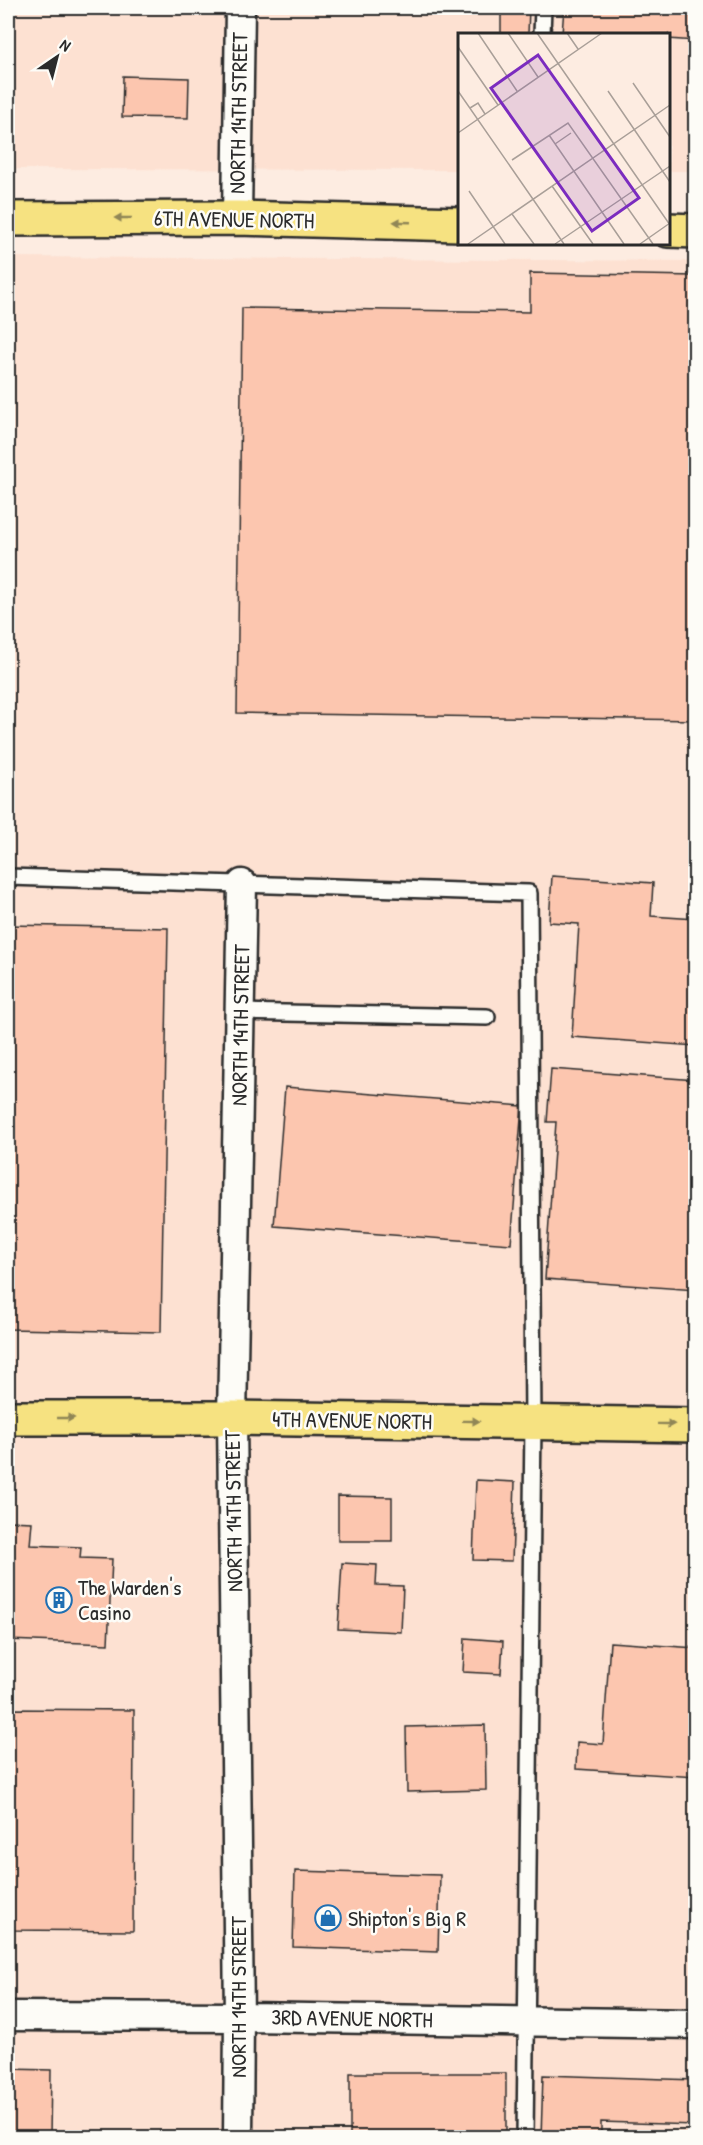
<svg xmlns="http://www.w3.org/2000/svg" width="703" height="2145" font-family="'Patrick Hand',sans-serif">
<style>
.built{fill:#fde1d2}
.building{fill:#fcc6af;stroke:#2b2b2b;stroke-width:1.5}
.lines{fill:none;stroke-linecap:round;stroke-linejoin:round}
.service-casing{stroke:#2b2b2b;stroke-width:20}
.minor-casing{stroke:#2b2b2b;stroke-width:33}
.primary-casing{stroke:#2b2b2b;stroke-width:38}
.service{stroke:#fdfcf7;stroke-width:15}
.minor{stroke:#fdfcf7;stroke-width:28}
.primary{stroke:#f6e281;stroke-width:33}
.oneway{fill:#908656}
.labels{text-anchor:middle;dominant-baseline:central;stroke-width:5;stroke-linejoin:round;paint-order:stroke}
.street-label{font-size:22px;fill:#2b2b2b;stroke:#fdfcf7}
.poi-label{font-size:22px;fill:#2b2b2b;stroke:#fdfcf7;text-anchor:start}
.inset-road{fill:none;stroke:#a99f98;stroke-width:1.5}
.view{fill:#7b2cbf;fill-opacity:0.15;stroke:#7b2cbf;stroke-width:3}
.inset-edge{fill:none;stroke:#2b2b2b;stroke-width:3}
</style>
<rect width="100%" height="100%" fill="#fdece1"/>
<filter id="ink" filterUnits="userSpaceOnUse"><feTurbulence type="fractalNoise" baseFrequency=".0167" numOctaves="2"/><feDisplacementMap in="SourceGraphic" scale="12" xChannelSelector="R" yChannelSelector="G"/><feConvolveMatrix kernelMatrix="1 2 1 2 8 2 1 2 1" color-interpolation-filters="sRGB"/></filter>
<g filter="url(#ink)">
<path class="built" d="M8,8h687v163h-26l-1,-137h-208v136l-452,-1z
M8,257l687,4v1876l-687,1z"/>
<path class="building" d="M501,8h28l-1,26h-27z
M564,8h132v33l-28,-2v-5h-106z
M123,76l66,2 -1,40 -66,-1z
M530,273l166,3v444l-459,-7 5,-405 288,4z
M552,876l101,7 -2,33 45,3v127l-124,-9 7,-113 -30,-2z
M8,925l160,3 -7,404 -153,-3z
M551,1069l145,11v210l-151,-11 11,-157h-9z
M285,1087l237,19 -11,138 -237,-18z
M476,1480l39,2 -3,79 -39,-1z
M338,1496l54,1v44h-54z
M8,1521l24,1 -2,23 51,2 -1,11 32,1 -4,85 -100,-4z
M342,1563l35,2 -1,20 27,1 -2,46 -63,-3z
M465,1638l38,3 -2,33 -38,-2z
M610,1642l86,6v129l-120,-8 1,-27 26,2z
M8,1709l126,1 -1,221 -125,-1z
M485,1725l1,65 -79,2 -1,-65z
M295,1871l145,4 -2,77 -145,-5z
M8,2069l43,1 -1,68h-42z
M350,2073h156v65h-156z
M543,2075l153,5v45l-95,-3v16h-60z"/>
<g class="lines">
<g class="service-casing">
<path id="service" d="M542,34l1,-26
M8,877l521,16 4,529 -8,716
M240,1012l247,5"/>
</g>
<g class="minor-casing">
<path id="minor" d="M237,218l3,-210
M8,2016l231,1 457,7
M238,2138l1,-121 -7,-599 10,-534"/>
</g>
<g class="primary-casing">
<path id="primary" d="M8,219l229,-1 223,6
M668,230l28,1
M8,1418h224l464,7"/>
</g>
<use href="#service" class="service"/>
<use href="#minor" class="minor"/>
<use href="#primary" class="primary"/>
</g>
<defs><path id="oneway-solid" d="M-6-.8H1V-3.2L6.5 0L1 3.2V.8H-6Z" transform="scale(1.5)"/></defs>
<g class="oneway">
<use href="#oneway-solid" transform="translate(123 218) rotate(180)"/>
<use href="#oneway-solid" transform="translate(402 222) rotate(-178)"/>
<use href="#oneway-solid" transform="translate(66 1418)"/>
<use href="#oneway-solid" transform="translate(471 1421) rotate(1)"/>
<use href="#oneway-solid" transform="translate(666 1424) rotate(1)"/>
</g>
</g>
<defs>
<g id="building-ring" transform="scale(1.35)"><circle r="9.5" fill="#fdfcf7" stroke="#1f6fb2" stroke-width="1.5"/><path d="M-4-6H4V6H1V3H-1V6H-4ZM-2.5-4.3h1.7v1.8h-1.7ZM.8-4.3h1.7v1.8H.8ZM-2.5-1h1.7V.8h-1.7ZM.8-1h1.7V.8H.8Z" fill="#1f6fb2"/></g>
<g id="shop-ring" transform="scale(1.35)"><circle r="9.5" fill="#fdfcf7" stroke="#1f6fb2" stroke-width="1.5"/><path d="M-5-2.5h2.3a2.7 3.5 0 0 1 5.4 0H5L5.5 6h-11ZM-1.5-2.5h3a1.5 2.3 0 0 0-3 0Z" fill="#1f6fb2"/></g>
</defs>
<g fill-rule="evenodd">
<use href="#building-ring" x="59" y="1600"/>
<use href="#shop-ring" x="328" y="1918"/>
</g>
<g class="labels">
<g class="street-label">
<text transform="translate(238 113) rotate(-89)">NORTH 14TH STREET</text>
<text transform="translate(234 219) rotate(1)">6TH AVENUE NORTH</text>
<text transform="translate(240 1025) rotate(-89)">NORTH 14TH STREET</text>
<text transform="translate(352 1420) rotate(1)">4TH AVENUE NORTH</text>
<text transform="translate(233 1511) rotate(-91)">NORTH 14TH STREET</text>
<text transform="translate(238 1997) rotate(-90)">NORTH 14TH STREET</text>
<text transform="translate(352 2018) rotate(1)">3RD AVENUE NORTH</text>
</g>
<g class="poi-label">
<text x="78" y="1587">The Warden's<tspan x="78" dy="25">Casino</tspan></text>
<text x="348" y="1918">Shipton's Big R</text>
</g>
</g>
<g transform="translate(458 33)">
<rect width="212" height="212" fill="#fdece1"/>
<path class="inset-road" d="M20,0l39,58M50,0l30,44M79,0l133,192M109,0l11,16M0,14l40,58M175,50l37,54M0,58l106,153M150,58l62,91M12,75l8,-5 7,11M0,100l144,-100M91,102l75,109M97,111l16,-11M54,127l56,-37 85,121M94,153l41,58M11,158l36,53M54,181l22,30M10,211l202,-139M97,211l115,-78M182,211l30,-21"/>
<path class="view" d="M80,22l101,143 -47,33 -101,-143z"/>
<rect width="212" height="212" class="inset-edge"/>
</g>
<rect width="703" height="2145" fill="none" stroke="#fdfcf7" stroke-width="30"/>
<rect x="15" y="15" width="673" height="2115" fill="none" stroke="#2b2b2b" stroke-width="2" filter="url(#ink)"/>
<g transform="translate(57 57) rotate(35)" stroke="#fdfcf7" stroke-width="4.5" paint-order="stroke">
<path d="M0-4.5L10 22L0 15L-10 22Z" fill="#2b2b2b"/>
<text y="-9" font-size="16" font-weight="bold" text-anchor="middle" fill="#2b2b2b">N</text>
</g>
</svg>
